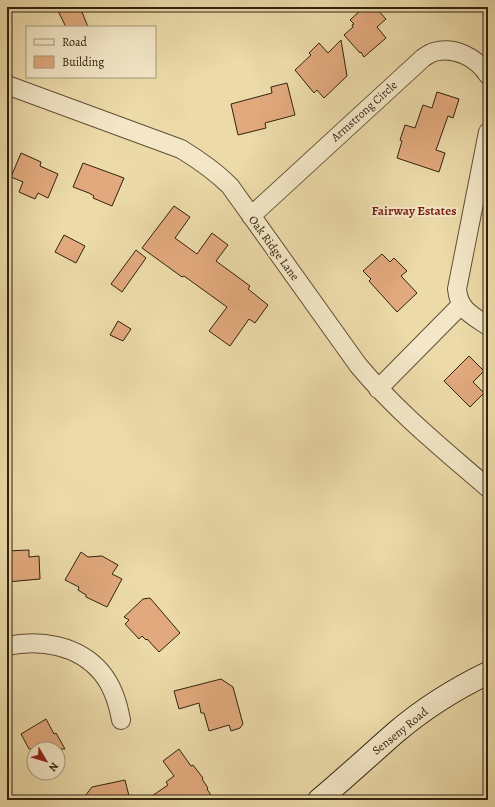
<svg xmlns="http://www.w3.org/2000/svg" width="495" height="807" font-family="Alegreya,serif">
<style>
.building{fill:#e1a97d;stroke:#31220f}
.lines{fill:none;stroke-linecap:round;stroke-linejoin:round}
.street-casing{stroke:#605036;stroke-width:20}
.secondary-casing{stroke:#31220f;stroke-width:24}
.street{stroke:#f3e7c7;stroke-width:18}
.secondary{stroke:#f3e7c7;stroke-width:22}
.labels{text-anchor:middle;dominant-baseline:central;stroke-width:4;stroke-linejoin:round;paint-order:stroke}
.street-label{font-size:12px;fill:#31220f;stroke:#f3e7c7}
.neighbourhood-label{font-size:13px;font-weight:bold;fill:#7a1f14;stroke:#f3e7c7}
</style>
<rect width="100%" height="100%" fill="#ecdaa9"/>
<filter id="stains"><feTurbulence type="fractalNoise" baseFrequency=".005" numOctaves="4"/><feColorMatrix values="0 0 0 0 .2 0 0 0 0 .09 0 0 0 0 .02 0 0 0 .5 -.17"/></filter>
<radialGradient id="worn" r=".72"><stop offset=".6" stop-color="#630" stop-opacity="0"/><stop offset="1" stop-color="#630" stop-opacity=".3"/></radialGradient>
<path class="building" d="M56,7h24l8,20h-22z
M369,7h6l11,12 -9,8 9,11 -22,19 -3,-5 -1,1 -16,-18 9,-8 -1,-2 2,-1 -4,-4 11,-10 2,2z
M341,40l6,36 -23,22 -7,-8 -3,3 -19,-23 16,-15 -2,-2 10,-10 9,10z
M287,83l8,32 -30,8 1,5 -28,7 -7,-31 41,-11 -1,-6z
M437,92l22,7 -6,19 -5,-2 -12,34 9,3 -6,19 -42,-14 5,-17 -2,-1 5,-15 10,3 8,-23 9,3z
M21,153l20,9 -1,4 18,8 -10,24 -10,-5 -3,6 -16,-7 4,-10 -12,-5z
M83,163l41,15 -12,28 -19,-8 1,-2 -5,-3 -16,-6z
M174,206l16,11 -15,21 22,16 15,-21 16,12 -12,16 34,25 -2,3 20,16 -13,18 -6,-4 -19,27 -21,-15 18,-24 -43,-31 -2,1 -40,-29z
M64,235l21,11 -9,17 -21,-11z
M136,250l10,8 -24,34 -11,-8z
M382,254l8,8 4,-4 13,13 -6,5 16,17 -20,19 -28,-31 2,-2 -8,-8z
M118,321l13,8 -8,12 -13,-6z
M469,356l15,15 -11,11 11,11 -14,14 -26,-26z
M29,550v7l10,-1 1,23 -33,3v-31z
M81,552l7,5 14,-1 16,9 -6,9 10,5 -15,28 -21,-10v-2l-8,-5 1,-3 -14,-7z
M150,598l30,35 -21,19 -12,-13 -1,1 -4,-4 -3,3 -14,-15 4,-4 -5,-3 19,-18z
M221,679l12,8 10,37 -3,4 -9,3 -2,-6 -20,6 -5,-18h-3l-2,-10 -20,6 -5,-18z
M46,719l8,15 2,-1 9,16h-36l-8,-15z
M179,749l12,17 2,-1 10,13 -1,1 6,9 -1,1 7,11h-68l22,-15 -2,-3 8,-6 -11,-15z
M125,780l5,20h-48l10,-13z"/>
<g class="lines">
<g class="street-casing">
<path id="street" d="M7,85l174,64c18,11 34,22 49,37l128,179c39,47 84,83 130,123
M488,132l-31,157c2,21 15,26 31,37
M251,216l172,-158c3,-2 7,-5 11,-6 21,-6 43,6 54,23
M378,389l83,-84
M7,646c33,-7 71,-1 94,26 11,13 17,31 20,48"/>
</g>
<g class="secondary-casing">
<path id="secondary" d="M319,800c26,-22 51,-45 76,-67 28,-24 60,-44 93,-60"/>
</g>
<use href="#street" class="street"/>
<use href="#secondary" class="secondary"/>
</g>
<g class="labels">
<g class="street-label">
<text transform="translate(364 111) rotate(-42)">Armstrong Circle</text>
<text transform="translate(274 248) rotate(54)">Oak Ridge Lane</text>
<text transform="translate(400 731) rotate(-39)">Senseny Road</text>
</g>
<g class="neighbourhood-label">
<text x="414" y="210">Fairway Estates</text>
</g>
</g>
<rect width="495" height="807" fill="none" stroke="#ecdaa9" stroke-width="24"/>
<rect x="8" y="8" width="479" height="791" fill="none" stroke="#31220f" stroke-width="2"/>
<rect x="12" y="12" width="471" height="783" fill="none" stroke="#31220f"/>
<rect x="26" y="26" width="130" height="52" fill="#f3e7c7" stroke="#a5987d"/>
<rect x="34" y="39" width="20" height="6" fill="#f3e7c7" stroke="#a5987d"/>
<text x="62" y="46" font-size="12" fill="#31220f">Road</text>
<rect x="34" y="56" width="20" height="12" fill="#e1a97d" stroke="#a5987d"/>
<text x="62" y="66" font-size="12" fill="#31220f">Building</text>
<g transform="translate(46 761) rotate(128)"><circle r="19" fill="#f3e7c7" stroke="#a5987d"/>
<path d="M0-3L7 15L0 10L-7 15Z" fill="#8f2418"/>
<text y="-6" font-size="11" font-weight="bold" text-anchor="middle" fill="#31220f">N</text>
</g>
<rect width="100%" height="100%" filter="url(#stains)"/>
<rect width="100%" height="100%" fill="url(#worn)"/>
</svg>
